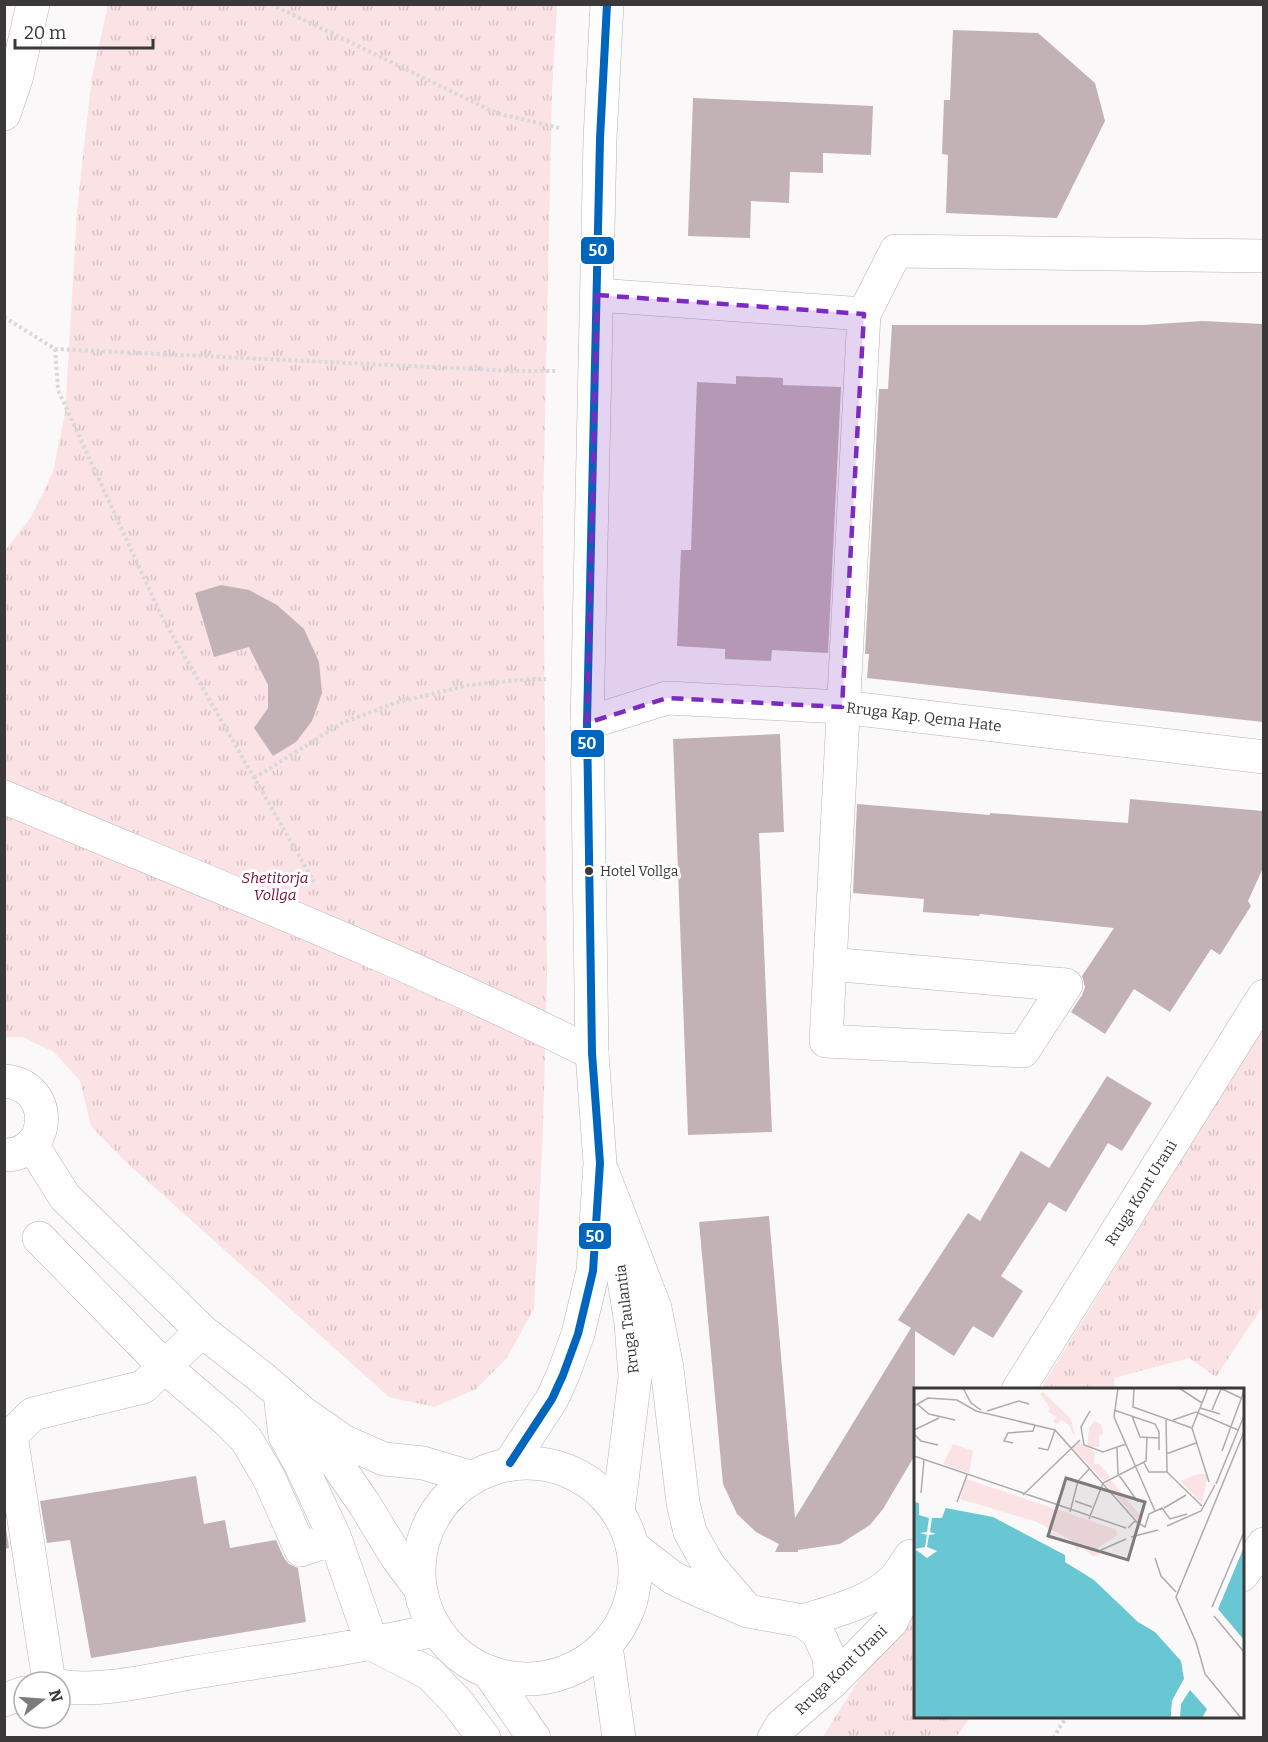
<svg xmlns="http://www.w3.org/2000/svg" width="1268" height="1742" font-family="Bitter,serif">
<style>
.grass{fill:url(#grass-tufts)}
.building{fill:#c3b2b5}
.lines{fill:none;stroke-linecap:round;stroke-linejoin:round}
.minor-casing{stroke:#b6b3b4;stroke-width:34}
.major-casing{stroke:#b6b3b4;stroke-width:34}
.path{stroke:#d9d8d8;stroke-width:4;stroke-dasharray:3 3;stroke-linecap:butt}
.minor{stroke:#fefefe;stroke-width:33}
.major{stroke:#fefefe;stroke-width:33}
.bus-1-casing{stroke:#fff;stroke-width:12}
.bus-1{stroke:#0065bd;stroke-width:8}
.marked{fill:#7b2cbf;fill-opacity:0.2;stroke:#7b2cbf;stroke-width:4.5;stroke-dasharray:12 8;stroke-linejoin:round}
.bus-dot{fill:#3a3839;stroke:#fff;stroke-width:2}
.labels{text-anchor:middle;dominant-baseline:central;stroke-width:6;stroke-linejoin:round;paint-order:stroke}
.bus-label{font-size:14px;fill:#3a3839;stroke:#fff;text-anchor:start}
.street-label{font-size:15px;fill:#3a3839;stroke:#fff}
.park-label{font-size:15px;font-style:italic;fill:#7a0b30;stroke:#fff}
.inset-road{fill:none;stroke:#aeabac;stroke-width:1.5}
.view{fill:#7e7b7c;fill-opacity:0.15;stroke:#7e7b7c;stroke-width:3}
.inset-edge{fill:none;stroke:#3a3839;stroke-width:3}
.line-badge{stroke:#fff;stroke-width:2}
.badge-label{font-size:16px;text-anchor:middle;font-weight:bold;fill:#fff}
</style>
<defs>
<pattern id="grass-tufts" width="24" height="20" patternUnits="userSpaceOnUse" patternTransform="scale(1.5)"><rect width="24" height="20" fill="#fae2e5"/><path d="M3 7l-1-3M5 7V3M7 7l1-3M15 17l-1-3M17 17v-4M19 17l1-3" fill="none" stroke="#d7c3c5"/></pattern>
</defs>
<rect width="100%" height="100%" fill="#fbf8f9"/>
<path class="grass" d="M108,5h449l-5,85 -9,421 4,464 -4,153 -9,181 -28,50 -30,30 -42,18 -45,-10 -263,-235 -35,-36 -11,-45 -26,-29 -32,-15h-17v-486l26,-34 22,-45 12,-58 12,-201 7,-67 8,-69z
M1263,1027v279l-47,71 -27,-19 -75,20 1,11 -75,1z
M915,1591l1,125 55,1 -15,20 -134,1z"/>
<path class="building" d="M953,30l85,3 57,50 10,38 -48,97 -111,-5 2,-58 -6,-1 2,-54h6z
M693,98l180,8 -2,49 -48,-2v20l-33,-1 -1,31 -38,-2 -1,37 -62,-2z
M1202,321l61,3v398l-396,-44 2,-24h-4l14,-265h9l4,-64h251z
M736,376l47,2v7l58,2 -13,266 -56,-3 -1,11 -46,-2v-10l-48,-3 4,-96h10l6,-168 39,2z
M221,585l28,5 28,15 27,24 15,33 3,31 -10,28 -16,21 -23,14 -19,-28 14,-20v-23l-19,-38 -35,10 -19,-64z
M780,734l4,98 -25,1 13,299 -84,3 -15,-396z
M1130,799l133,12v57l-15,33 3,5 -31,49 -9,-6 -41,63 -36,-23 -29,45 -34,-22 11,-17 3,-8 -3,-11 32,-48 -134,-14 -1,2 -56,-4 1,-13 -71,-6 4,-89 133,11v-2l138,10z
M1107,1076l45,27 -30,48 -14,-8 -42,69 -17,-10 -48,74 22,15 -30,47 -20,-12 -19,30 -39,-25v124l-32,54 -13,16 -30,19 -42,6v2h-23l4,-8 -23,-12 -19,-18 -14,-30 -24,-262 70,-6 26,302 116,-190 -13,-8 70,-107 12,8 41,-70 28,17z
M196,1476l8,48 21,-4 5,28 46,-8 8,18 5,6 9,4 8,54 -215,36 -21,-118 -23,3 -7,-42z
M4,1516l5,32 -5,1z"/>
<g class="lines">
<g class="minor-casing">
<path id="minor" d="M4,114l12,-35 17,-75
M597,295l267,19
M587,723l80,-25 175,9 422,50
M4,797c197,83 397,161 588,256
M830,964l236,21 -43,66 -197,-10 38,-727 32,-63 368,5
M4,1081c51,3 49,75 0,74
M32,1145l33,52 137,134 59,46 42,36 40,28 41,18 39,4 47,14
M39,1238l126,129 63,54 18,18 23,39 32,72 34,-12
M1018,1390l246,-394
M280,1394l5,42 16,29 34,73 37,106 58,30 27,28 27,36
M310,1425l55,80 31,51 23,31
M1242,1575l22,-31
M803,1621c31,-10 67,-18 91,-41 6,-7 11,-16 17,-24
M49,1682l-38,-247 22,-21 110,-27 59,-56
M831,1683l60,-61 18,-35 7,-22
M60,1686c40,7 95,-7 136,-14 80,-13 160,-24 239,-42
M4,1700l20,-7"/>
</g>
<g class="major-casing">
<path id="major" d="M603,1173l52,135 12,60 16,135 7,29 19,34 39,45
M419 1571a108 108 0 1 1 216 0a108 108 0 1 1-216 0Z
M510,1463l42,-64 11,-24 15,-41 15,-63 7,-108 -8,-110 -5,-330 13,-584 7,-135
M618,1512l17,-135 -4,-54 -11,-67
M633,1547l40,31 32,15 43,18 55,10 15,12 11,24 2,26 -50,43 -7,12
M606,1646l13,92
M490,1674l44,64"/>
</g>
<path class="path" d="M271,4l225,109 63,15
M4,317l51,32 460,22h40
M55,349l3,41 104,227 152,265
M254,778l88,-55 53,-20 74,-18 62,-6h15
M1053,1738l14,-22"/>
<use href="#minor" class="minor"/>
<use href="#major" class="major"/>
<g class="bus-1-casing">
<path id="bus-1" d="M510,1463l42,-64 11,-24 15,-41 15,-63 7,-108 -8,-110 -5,-330 13,-584 7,-135"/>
</g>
<use href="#bus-1" class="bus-1"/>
</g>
<path class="marked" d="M597,295l267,19 -22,393 -175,-9 -80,25z"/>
<circle class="bus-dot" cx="589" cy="871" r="5"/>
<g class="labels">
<g class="bus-label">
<text x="600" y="871">Hotel Vollga</text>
</g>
<g class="street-label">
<text transform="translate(924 717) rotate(7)">Rruga Kap. Qema Hate</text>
<text transform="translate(1141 1193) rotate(-58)">Rruga Kont Urani</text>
<text transform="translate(627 1319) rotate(-97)">Rruga Taulantia</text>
<text transform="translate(841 1670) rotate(-44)">Rruga Kont Urani</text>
</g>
<g class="park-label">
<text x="275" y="878">Shetitorja<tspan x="275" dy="17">Vollga</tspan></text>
</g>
</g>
<g transform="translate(914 1388)">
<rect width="330" height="330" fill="#fbf8f9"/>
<path d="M180,33l7,3 2,10 -4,2v11h-6l-6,-1 2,-18zM165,54l16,10 -1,12h5l11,13 -6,4 -32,-34zM39,56l20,7 -4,22 -26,-9zM284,86h8l1,4 -5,25 -22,-22zM52,91l149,50 3,6 -21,13 2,7 -6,2 -12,-11 -4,5 -6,-11 -34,-18 -77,-23zM197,92l32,39 -3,4 -35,-40z" fill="#fae2e5"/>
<path d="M129,4l28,27 4,19 -6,-13 -7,-5 -5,4 -4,-3 4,-4 -9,-5 2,-4 -10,-14z" fill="#fae2e5"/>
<path d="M0,114l79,15 72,38v7l29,18 44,42 17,10 26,29 3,18 -12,22 -1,17h-257zM330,159v93l-26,-31zM276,302l17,19 -5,9h-22l1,-14z" fill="#69c7d3"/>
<path d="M5,113l27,6 -4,11h-10l-2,14 6,2 -7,1 -2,12 10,4 -10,7 -12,-9 10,-2 2,-12 -7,-2 7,-1 2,-14 -10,-3zM270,272l3,20 -16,38 1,-17 12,-22z" fill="#fbf8f9"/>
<path class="inset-road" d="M49,0l8,15 10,7M204,0l-4,29 41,94M220,0l-1,19 59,21M265,0l23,15M294,0l-16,40 17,54M306,0l21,10M3,16l12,10 26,6M0,18l14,-8 29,2 19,11 79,19 81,91M286,20l20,6M200,22l41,14 4,8v18M298,22l9,-21M73,23l32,-10 10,3M176,23l-9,16 3,18 19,7 23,-8M218,28l8,21 19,1M252,30l1,54 35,34M259,32l23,-8 42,18M0,42l25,-12M0,46l7,7 17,4M99,55l-9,-2 4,-8 25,-2 2,-6M124,60l10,2 7,-20M203,60l1,26 20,28M308,63l22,-60M252,66l30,-11M0,68l212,72M230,75l5,9h18M302,96l28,-68M7,105l3,-33M109,107l57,-55M161,113l17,6M43,114l10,-27M250,120l22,-13M156,124l8,-31 12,-13M175,131l14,-36 43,-22 1,-24M253,138l34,-15 14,-26M214,140l7,-7 10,6 4,-13 13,-6 8,11 17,-5M217,149l27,-7M187,162l25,-11M241,170l6,18 15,16M298,219l32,-75M300,228l30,36M327,330l-36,-44 -9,-32 -20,-45 68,-165"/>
<path class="view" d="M152,90l79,24 -17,58 -80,-24z"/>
<rect width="330" height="330" class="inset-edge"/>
</g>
<g class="line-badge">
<rect x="580" y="236" width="35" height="29" rx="6" fill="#0065bd"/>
<rect x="570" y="729" width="35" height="29" rx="6" fill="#0065bd"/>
<rect x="578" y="1222" width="34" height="28" rx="6" fill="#0065bd"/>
</g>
<g class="badge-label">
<text x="598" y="256">50</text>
<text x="587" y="749">50</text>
<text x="595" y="1242">50</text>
</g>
<rect width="1268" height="1742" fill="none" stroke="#3a3839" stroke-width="12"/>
<g transform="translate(42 1700) rotate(73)"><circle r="28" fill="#ffffff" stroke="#b0afb0" stroke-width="1.5"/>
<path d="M0-4.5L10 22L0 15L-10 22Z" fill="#7e7b7c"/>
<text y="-9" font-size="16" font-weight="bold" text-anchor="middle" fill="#3a3839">N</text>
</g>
<path d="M15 39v9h138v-9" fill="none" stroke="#3a3839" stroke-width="3"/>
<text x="24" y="39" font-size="18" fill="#3a3839" stroke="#ffffff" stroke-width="4.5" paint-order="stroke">20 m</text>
</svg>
